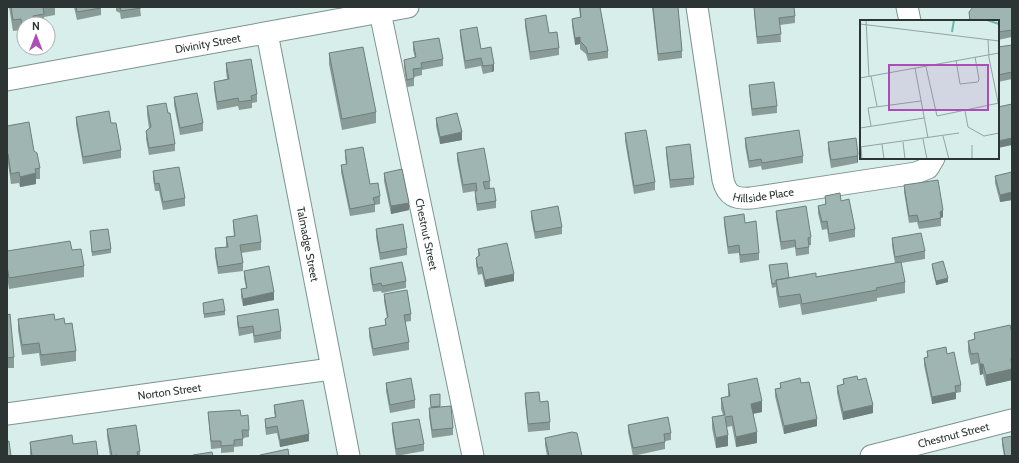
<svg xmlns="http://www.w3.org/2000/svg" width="1019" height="463" font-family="Cabin,sans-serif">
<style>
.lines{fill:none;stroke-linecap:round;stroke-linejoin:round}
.minor-casing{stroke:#7d938f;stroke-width:23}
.minor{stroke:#fff;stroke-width:21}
.wall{fill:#899c98}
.shaded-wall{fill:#6f7f7c}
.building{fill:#9fb5b1;stroke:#6f7f7c}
.labels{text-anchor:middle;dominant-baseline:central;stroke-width:3.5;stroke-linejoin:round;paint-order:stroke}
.street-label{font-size:11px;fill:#2c3533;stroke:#fff}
.inset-river{fill:none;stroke:#66bab0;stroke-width:2}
.inset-road{fill:none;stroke:#93a4a1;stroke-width:1}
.view{fill:#ac4eb7;fill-opacity:0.15;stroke:#ac4eb7;stroke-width:2}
.inset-edge{fill:none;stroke:#2c3533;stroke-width:2}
</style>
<rect width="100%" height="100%" fill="#d7eeea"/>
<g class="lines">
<g class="minor-casing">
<g id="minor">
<path id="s1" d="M697,7l26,173c4,16 12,19 28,18l165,-25 12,-5 6,-10"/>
<path d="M907,7l3,14"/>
<path id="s2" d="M380,12l93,444"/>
<path id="s3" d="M267,33l82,423"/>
<path id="s4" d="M7,80l401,-73"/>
<path id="s5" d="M7,414l324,-45"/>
<path id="s6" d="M871,456l141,-36"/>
</g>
</g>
<use href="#minor" class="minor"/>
</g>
<path class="wall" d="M9,7h46v8l-11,2v7h-20v13l-2,1 -1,-8 -8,1z
M74,7h27v8l-24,5z
M116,7h28l-4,1 1,8 -20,3 -1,-6 -4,-2z
M579,7h21l8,44v7l-20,3 -2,-7 -6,-5v-5l-5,1 -3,-19v-7l8,-2z
M652,7h26l4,44v7l-24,3z
M754,7l41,9v7l-15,2 1,17 -24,2 -3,-32z
M1012,7v30l-14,3v-19h-29v-9z
M525,19l24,14 10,15v7l-29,5 -5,-34z
M460,30l21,19 10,-2 3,24 -2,1 -9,2 -2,-8 -16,3 -5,-32z
M413,42l30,17v7l-21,4v5l-8,2v9l-7,1 -3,-20v-7l11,-2 -2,-8z
M1012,45v34l-14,3v-35z
M329,53l47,59v11l-34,7 -13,-66z
M226,63l31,31v8l-5,1v5l-13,2 -1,-4 -21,4 -3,-21v-7l13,-3 -1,-8z
M749,85l28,21v7l-25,3 -3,-24z
M174,97l29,26v8l-23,4 -6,-30z
M147,106l21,7 7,31v7l-26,4 -3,-16v-8l3,-3 -2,-14z
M76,117l35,6 10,27v8l-38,6 -7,-40z
M436,118l26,22 -22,4 -4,-18z
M7,126l27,25 6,17v11h-4v5l-16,3 -1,-4 -8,1 -3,-20h-1z
M625,133l30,49v8l-21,4 -9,-53z
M745,138l58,18v7l-41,7 -1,-4 -12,2 -4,-22z
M856,138l2,24 -1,1 -26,5 -3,-18v-8z
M666,147l28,31v7l-24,3 -4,-34z
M345,150l25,34 10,12v8l-5,1v7l-25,4 -9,-44v-7l5,-1 -1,-6z
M457,153l33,28v7l-5,1 11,12v7l-19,3 -2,-13v-7l-12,2 -6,-33z
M153,171l32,27v8l-22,4 -4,-19h-4l-2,-12z
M1012,172v28l-12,2 -5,-19v-7z
M384,173l25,37 -18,4 -7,-33z
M904,185l39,32 -2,1v8l-22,3 -2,-7 -8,1 -5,-31z
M825,196l16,5 14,28v8l-26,5 -2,-13 -5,1 -4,-17v-7l7,-1z
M531,211l31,16v7l-27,5 -4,-21z
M776,211l35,26v8h-2v9l-13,2 -1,-9 -14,3 -5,-32z
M724,217l21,6 14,30v7l-19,3 -1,-10 -11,1 -4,-30z
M233,220l28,22v8l-20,3 2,10v8l-25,3 -3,-18v-8l11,-1v-10l8,-1 -1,-9z
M376,229l31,19v7l-27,5 -4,-23z
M90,231l21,18v4l-19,3z
M892,238l33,13v8l-24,4 4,19v11l-28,5v3l-75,14 -2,-11 -21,4 -3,-17v-4l-4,1 -3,-23 20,13 27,-1 79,-14 -3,-17z
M478,249l36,32 -29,6 -3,-13 -4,1 -2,-10v-7l2,-2z
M72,250l12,16v11l-75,12 -2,-13v-25z
M932,264l16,18 -12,3 -4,-17z
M370,268l36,13v7l-24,5 -1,-2 -8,1 -3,-16z
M244,271l30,29 -31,6 -2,-9v-8l5,-1 -2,-10z
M384,294l27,20v7l-6,1 4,20v8l-36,6 -4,-20v-8l16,-3v-6l2,-1 -3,-17z
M203,303l22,8v4l-21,3z
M7,315l7,42v11h-7z
M237,316l44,15v8l-27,4 -1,-10 -14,3 -2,-13z
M18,319l37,1 10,4 11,27v10l-35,5 -2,-13 -17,2 -4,-25z
M974,333h38v47l-26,6 -3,-12 -3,1 -2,-12 -7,2 -3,-14v-10l6,-2z
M927,351l20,3 14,31v7l-5,1v6l-24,5 -8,-39v-7l3,-1z
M843,379l30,34 -30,7 -6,-27v-7l6,-2z
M386,383l29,17v8l-25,5 -4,-22z
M780,383h21l16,43 -33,8 -9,-38v-7l5,-1z
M728,384l34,28 -9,2 4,29 -21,4 -4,-21 -5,1 1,19 -12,2 -4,-20v-11l11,-2 -2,-6v-11l7,-2z
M525,393l15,9 10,20v8l-22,2 -3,-31z
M440,394v13l13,21v7l-21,3 -3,-22v-8h2l-1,-13z
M274,405l35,36 -29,6 -3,-14 -11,2 -1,-9v-7l10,-2 -1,-5z
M208,412l33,4 8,14v7l-6,1v8l-9,1v5l-13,1v-5l-10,1z
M392,423l32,21v7l-28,5 -4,-25z
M628,425l43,8v7l-6,1v8l-32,7 -5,-24z
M107,429l33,22v5h-30l-3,-20z
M545,438l37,18h-35l-2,-11z
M1002,438l10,18h-8l-2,-11z
M30,442l43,2 25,12h-68z"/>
<path class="shaded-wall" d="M580,37v7l-5,1v-7z
M494,64v7l-2,1v-7z
M462,132v8l-22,4v-7z
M1012,138v7l-14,3v-7z
M858,154v8l-1,1v-7z
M36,173v11l-16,3v-10z
M1012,192v8l-12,2v-7z
M409,203v7l-18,4v-8z
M943,210v7l-2,1 -1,-6z
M514,274v7l-29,6v-7z
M948,278v4l-12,3v-4z
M274,292v8l-31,6v-7z
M980,364h3v10l-3,1z
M1012,369v11l-26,6v-11z
M956,392v7l-24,5v-7z
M762,401v11l-11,2v-10z
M873,405v8l-30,7v-8z
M817,419v7l-33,8v-8z
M757,432v11l-21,4v-10z
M309,434v7l-29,6v-7z
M728,435v11l-12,2v-10z"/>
<path class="building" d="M11,7h32l1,7 -11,2 1,8h-10v3h-2l-1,-8 -8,1z
M76,7h25v1l-24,4z
M120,7h20l1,1 -20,3z
M580,7h20l8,44 -20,3 -2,-7 -6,-6v-4l-5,1 -3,-19 9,-2z
M653,7h25l4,44 -24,3z
M754,7h40l1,9 -16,2 2,16 -24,3z
M973,7h39v23l-14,2v-11h-28l-1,-9z
M546,15l3,18 8,-1 2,16 -29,4 -5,-33z
M477,27l4,22 10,-2 3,17 -2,1 -9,1 -2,-8 -16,3 -5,-31z
M439,38l4,21 -22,4 1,5 -9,1 1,9 -7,2 -3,-20 12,-3 -3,-15z
M1012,45v27l-14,3v-28z
M363,47l13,65 -34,7 -13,-66z
M251,59l6,35 -6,2 1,4 -13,2 -1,-4 -21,4 -3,-20 15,-3 -3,-16z
M774,82l3,24 -25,3 -3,-24z
M197,93l6,30 -23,5 -6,-31z
M166,103l2,10h2l5,31 -26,4 -3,-17 5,-4 -4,-21z
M1012,104v34l-14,3v-34z
M109,111l2,12h5l5,27 -38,7 -7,-40z
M457,113l5,19 -22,5 -4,-19z
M29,122l5,29 3,2 3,15 -5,1 1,4 -16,4 -1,-5 -8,2 -3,-20h-1v-28z
M646,130l9,52 -21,4 -9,-53z
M799,130l4,26 -41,7 -1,-4 -12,2 -4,-23z
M856,138l2,16 -1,2 -26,4 -3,-18z
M690,144l4,34 -24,2 -4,-33z
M363,147l7,37 8,-1 2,13 -7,2 2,6 -25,5 -9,-44 6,-1 -2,-14z
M484,148l6,33 -7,1 2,7 9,-1 2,13 -19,3 -2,-13h2l-1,-8 -13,2 -6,-32z
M179,167l6,31 -22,4 -4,-19 -4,1 -2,-13z
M402,169l7,34 -18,3 -7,-33z
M1012,172v20l-12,3 -5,-19z
M938,180l5,30 -3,2 1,6 -22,4 -2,-7 -8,1 -5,-31z
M840,193l1,8 8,-2 6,30 -26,5 -2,-13 -5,1 -4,-16 8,-2 -1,-8z
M558,206l4,21 -27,5 -4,-21z
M806,206l5,31 -3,1 1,9 -13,2 -1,-9 -14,2 -5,-31z
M744,214l1,9 11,-2 3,32 -19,2 -1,-10 -11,2 -4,-30z
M257,215l4,27 -21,3 3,18 -25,4 -3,-19 13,-1 -2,-10 9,-1 -2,-16z
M403,224l4,24 -27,5 -4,-24z
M108,229l3,20 -19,3 -2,-21z
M921,233l4,18 -30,6 -3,-19z
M70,241l2,9 9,-1 3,17 -75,12 -2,-12v-15z
M507,243l7,31 -29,6 -3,-13 -4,1 -2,-10 4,-3 -2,-6z
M943,261l5,17 -12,3 -4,-17z
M402,262l4,19 -24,5 -1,-3 -8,2 -3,-17z
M901,262l4,20 -29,6 1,2 -75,14 -2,-10 -21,3 -3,-17 40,-7v4z
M787,263l2,15 -13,2v3l-4,1 -3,-19z
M269,266l5,26 -31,7 -2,-10 6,-1 -3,-17z
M407,290l4,24 -7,1 5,27 -36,7 -4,-21 17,-3 -1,-6 3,-2 -4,-23z
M223,299l2,12 -21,3 -1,-11z
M278,309l3,22 -27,5 -1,-10 -14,2 -2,-12z
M10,314l4,43 -7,1v-43z
M54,314l1,6 9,-2 1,6 7,-1 4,28 -35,4 -2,-12 -17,2 -4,-26z
M1010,325l2,8v24l-1,1 1,11 -26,6 -3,-11h-3l-2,-11 -7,1 -3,-13 7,-2 -1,-6z
M946,347l1,7 7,-2 7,33 -6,1 1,6 -24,5 -8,-39 4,-1 -1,-6z
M857,376l1,4 8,-2 7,27 -30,7 -6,-26 7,-2 -1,-5z
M411,378l4,22 -25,5 -4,-22z
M757,378l5,23 -11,3 6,28 -21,5 -4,-21 -7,1 3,18 -12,3 -4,-21 13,-2 -4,-17 9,-2 -2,-12z
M800,378l1,5 8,-1 8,37 -33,7 -9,-37 6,-1 -1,-5z
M539,392l1,10 8,-1 2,21 -22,2 -3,-31z
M440,394v12l-9,1 -1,-12z
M303,400l6,34 -29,6 -3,-14 -11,2 -1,-9 11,-2 -2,-12z
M451,406l2,22 -21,2 -3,-22z
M240,410l1,6 7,-1 1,15h-7l1,9 -9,1v5l-13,1v-5h-10l-3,-29z
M668,417l3,16 -7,1 1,8 -32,6 -5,-23z
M419,419l5,25 -28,5 -4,-26z
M136,425l4,26 -3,1 1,4h-21v-1l-5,1 -5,-27z
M572,432l5,1 5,23h-33l-4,-18z
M72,435l1,9 23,-3 2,15h-66l-2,-14z
M1012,436v20h-7l-3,-18z
M9,441l2,15h-4v-14z
M288,449l1,7h-28l-1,-1z
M212,452l1,4h-20v-1z"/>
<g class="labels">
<g class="street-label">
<text stroke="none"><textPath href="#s4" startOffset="204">Divinity Street</textPath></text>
<text stroke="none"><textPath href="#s1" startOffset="225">Hillside Place</textPath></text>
<text stroke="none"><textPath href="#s2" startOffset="227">Chestnut Street</textPath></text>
<text stroke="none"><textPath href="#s3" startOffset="215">Talmadge Street</textPath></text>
<text stroke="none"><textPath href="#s5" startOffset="164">Norton Street</textPath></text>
<text stroke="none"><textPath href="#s6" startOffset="85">Chestnut Street</textPath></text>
</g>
</g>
<g transform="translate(860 20)">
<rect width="139" height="139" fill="#d7eeea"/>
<path class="inset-river" d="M127,0l12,4M92,12l2,-12"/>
<path class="inset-road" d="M6,0l3,57M0,4l139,17M128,19l1,19 10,49M96,40l4,24 18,-2 1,-3 -4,-22M66,47l11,49 62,-13M55,48l13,70M11,56l6,30M0,58l139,-25M105,91l3,16 16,9 15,-3M11,106l-3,-18 53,-7M0,108l64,-10M83,116l6,23M63,119l4,20M43,122l2,17M22,124l2,15M112,125v14M0,127l99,-14M1,127l1,12"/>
<path class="view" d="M29,45h99v45h-99z"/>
<rect width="139" height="139" class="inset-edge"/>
</g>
<rect width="1019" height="463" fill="none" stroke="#2c3533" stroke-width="16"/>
<g transform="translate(36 36)"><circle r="19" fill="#ffffff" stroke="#abaead"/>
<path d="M0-3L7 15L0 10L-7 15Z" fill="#ac4eb7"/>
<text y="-6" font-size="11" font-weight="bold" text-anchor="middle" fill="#2c3533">N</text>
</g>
</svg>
